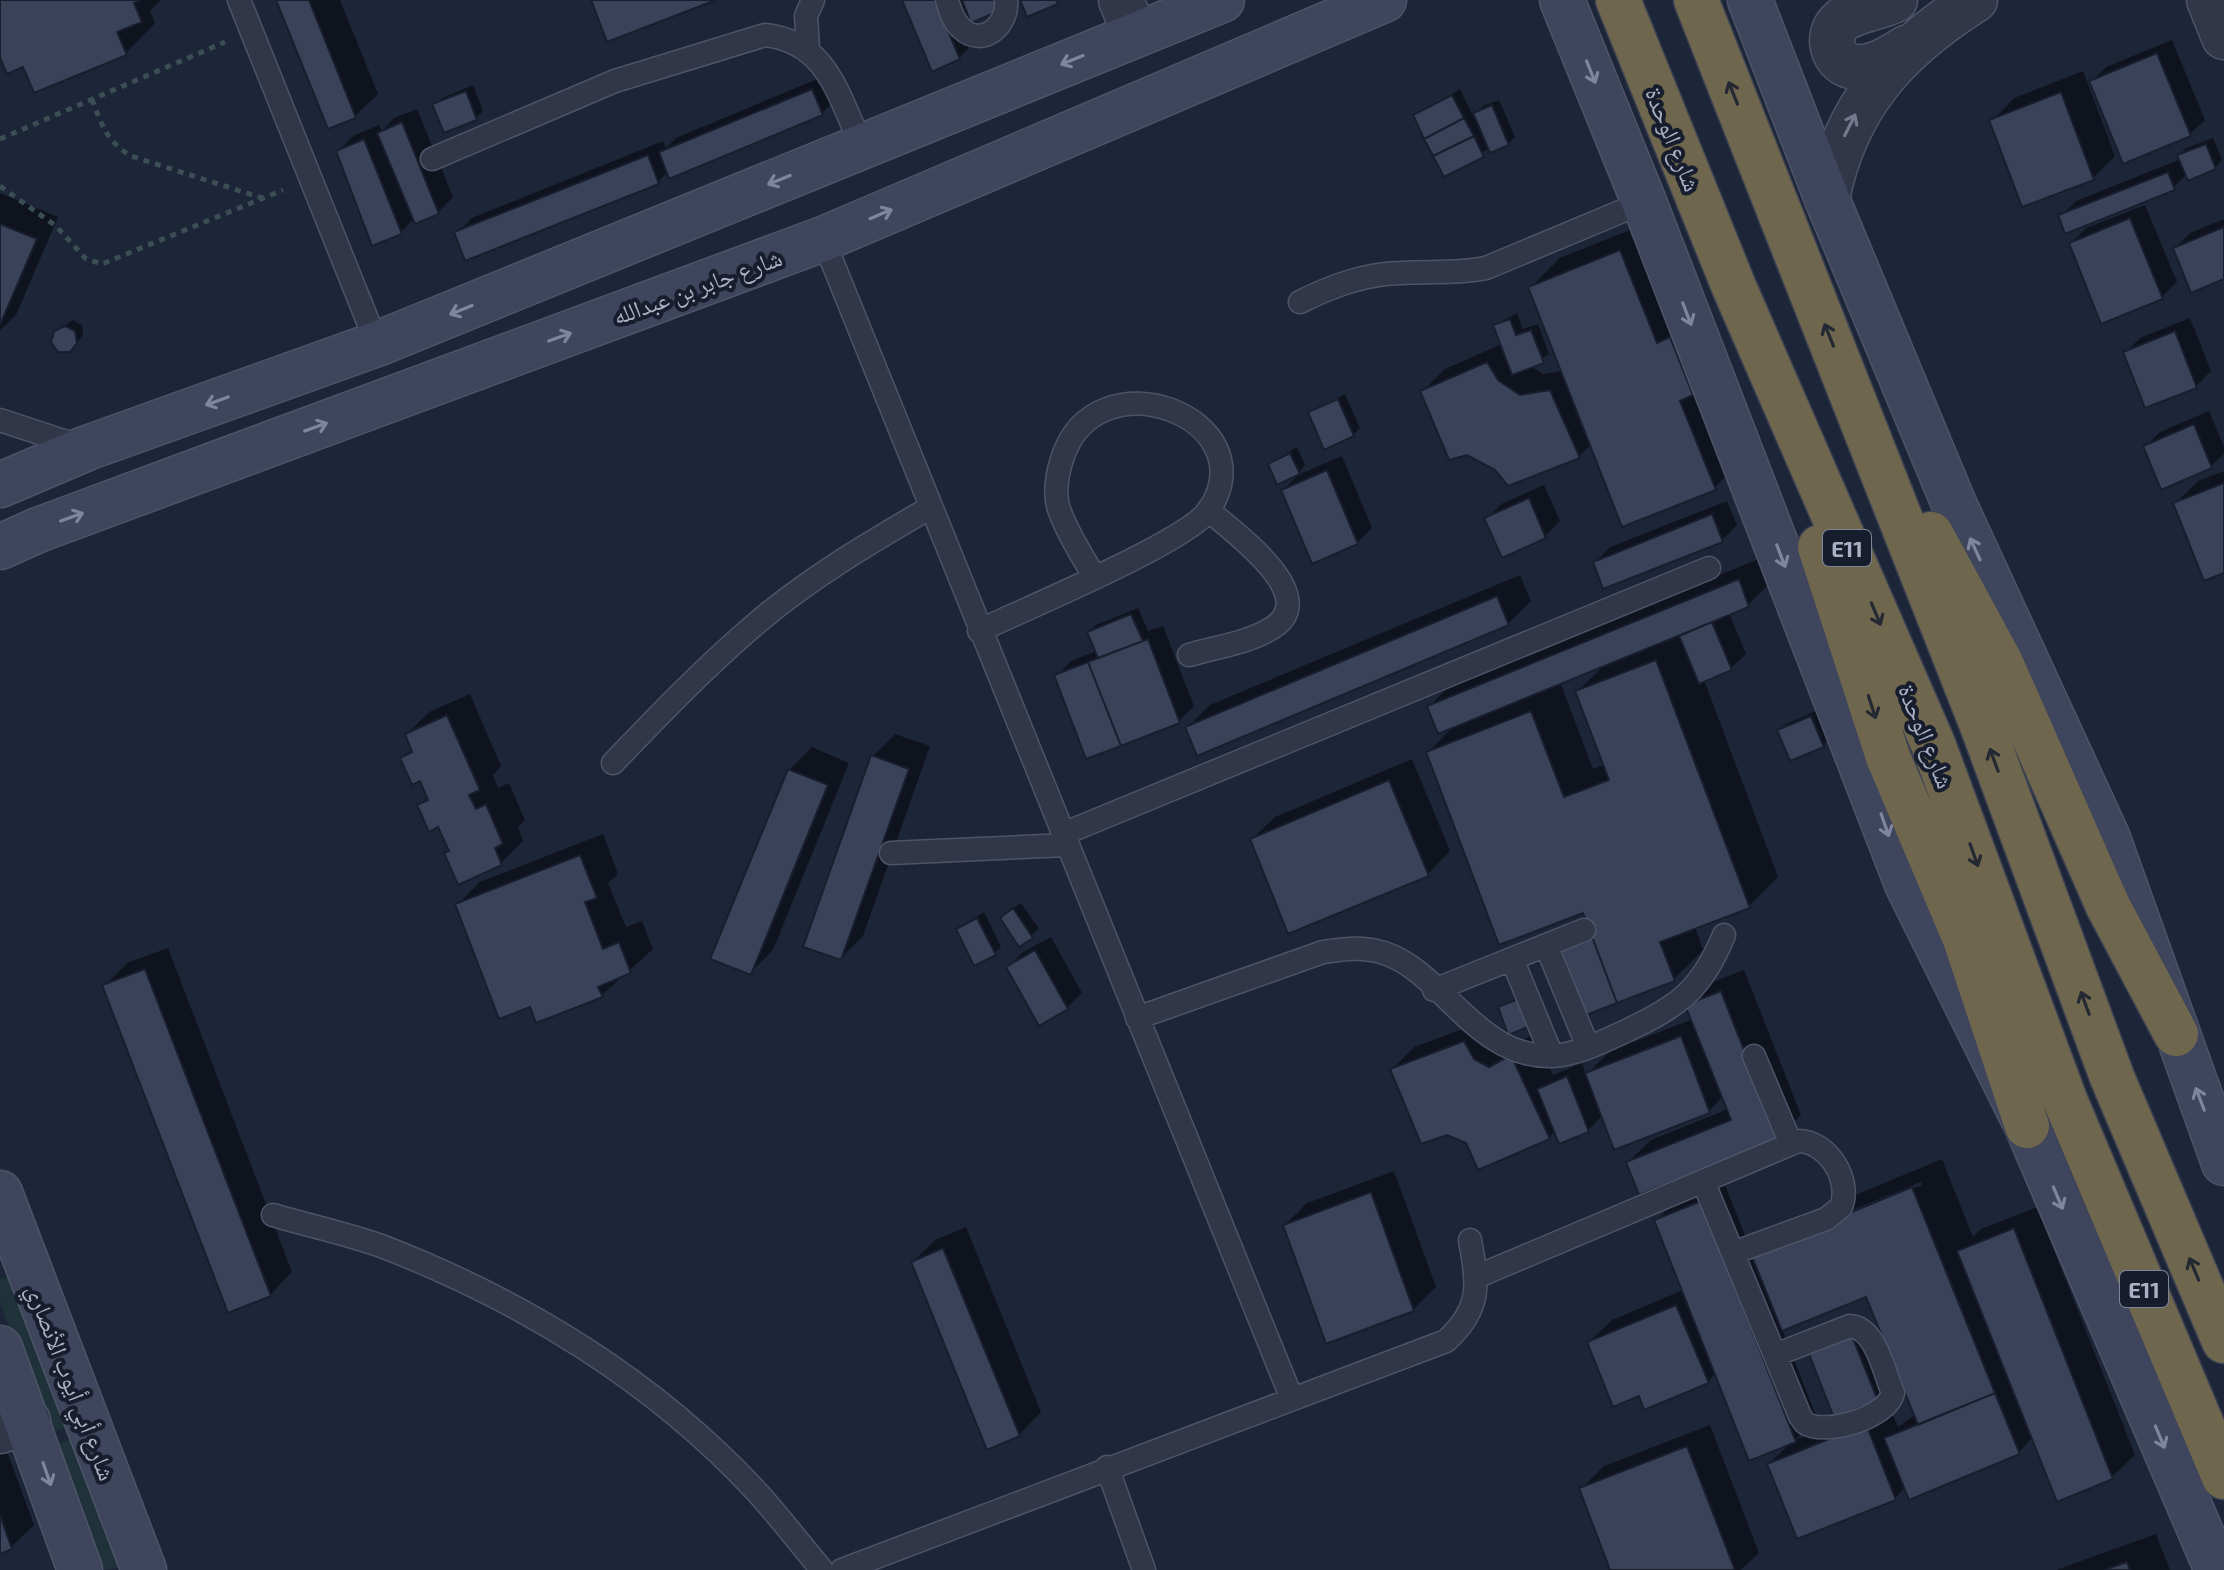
<svg xmlns="http://www.w3.org/2000/svg" width="2224" height="1570" font-family="'Exo 2','Noto Naskh Arabic',sans-serif">
<style>
.green{fill:#1f3239}
.shadow{fill:#0007;fill-rule:evenodd}
.building{fill:#394259;stroke:#191e2f;stroke-width:2}
.lines{fill:none;stroke-linecap:round;stroke-linejoin:round}
.lane-casing{stroke:#4e5467;stroke-width:25}
.street-casing{stroke:#4e5467;stroke-width:47}
.secondary-casing{stroke:#4e5467;stroke-width:47}
.highway-casing{stroke:#3c4153;stroke-width:47}
.path{stroke:#3a4e54;stroke-width:5;stroke-dasharray:6 6;stroke-linecap:butt}
.lane{stroke:#313748;stroke-width:22}
.street{stroke:#313748;stroke-width:44}
.secondary{stroke:#3e455c;stroke-width:44}
.highway{stroke:#6f674d;stroke-width:44}
.oneway{stroke:#7f869c}
.oneway2{stroke:#242832}
.oneway3{stroke:#747a8d}
.labels{text-anchor:middle;dominant-baseline:central;stroke-width:8;stroke-linejoin:round;paint-order:stroke}
.shield{fill:#171d2d;stroke:#7e8598;stroke-width:2}
.shield-label{font-size:22px;font-weight:bold;fill:#aab1c6}
.street-label{font-size:24px;fill:#aab1c6;stroke:#171d2d}
</style>
<rect width="100%" height="100%" fill="#1d2538"/>
<path class="green" d="M10,1276l56,151 -17,7 -49,-131v-24z
M71,1439l48,129 -21,2 -46,-124z"/>
<path class="shadow" d="M0,0h161l-11,11 5,12 -29,30 -102,11 -24,-11z
M278,0h62l38,94 -23,22 -25,11z
M904,0h103l-32,19 6,16 -22,23z
M2172,40l33,80 -15,14 -99,-52 15,-15z
M2083,71l32,85 -22,22 -101,-57 22,-23z
M827,75l10,23 -15,15 -154,58 -10,11 -201,51 15,-15 191,-77 3,7 10,-10z
M473,85l10,26 -7,7 -41,-13 7,-7z
M1460,89l13,27 10,-10 16,-6 16,37 -7,7 -18,4 -45,26 -30,-58z
M417,109l36,88 -15,15 -22,10 -2,-4 -13,14 -63,-81 15,-15 26,-11 3,6 12,-13z
M2213,138l9,22 -7,7 -28,7 -14,14 -112,28 15,-15 105,-42 -2,-4 7,-7z
M0,193l58,24 -42,98 -16,15z
M2145,205l32,77 -15,15 -91,-54 15,-15z
M2224,219v58l-49,-29 15,-15z
M1650,222l94,237 -30,29 -122,-44 -13,12 -157,-64 23,-23 57,-25 -7,-19 22,-12 6,16 15,-5 11,30 -18,12 12,8 20,-3 -33,-83 30,-30z
M2190,318l21,53 -15,15 -71,-33 15,-15z
M73,320l9,5 1,10 -6,8 -22,-11z
M1345,394l15,34 -7,7 -43,-22z
M2209,411l15,36v7l-13,12 -66,-19 15,-15z
M1297,447l8,18 -6,7 -29,-8z
M1342,456l30,72 -15,15 -74,-53 15,-15z
M2224,471v100l-49,-67 23,-23z
M1544,485l16,36 -15,15 -42,19 -16,-36 14,-15z
M1727,501l10,24 -15,15 -127,22 15,-15z
M1761,558l9,25 -22,22 -19,8 17,41 -15,14 -27,12 74,197 -29,29 -54,21 8,23 -29,29 -87,-50 -3,-18 -156,-159 28,-28 -27,-17 22,-23zM1606,663l-29,29 28,73 -12,4 -33,-87z
M1520,575l11,26 -23,23 -320,103 22,-22z
M1138,608l10,23 15,-5 31,80 -15,15 -122,-45 14,-15 26,-10 -8,-19 7,-7z
M470,694l31,72 -8,9 5,13 11,-5 16,37 -7,7 5,14 -22,22 -55,-9 4,-5 -10,-24 -21,-20 10,-9 -8,-17 -19,-20 11,-11 -6,-14 22,-22z
M1818,710l12,28 -7,7 -44,-14 7,-7z
M895,734l35,12 -67,190 -22,22 31,-201z
M812,747l37,16 -76,187 -23,23 39,-203z
M1412,759l38,92 -22,23 -176,-35 23,-22z
M603,834l15,40 -10,9 18,44 16,-6 11,28 -52,47 -70,8 -73,-100 22,-22z
M1021,903l18,26 -19,15 -11,-33z
M984,912l17,35 -7,7 -36,-25z
M1051,937l31,56 -15,15 -58,-41 14,-15z
M168,948l124,324 -22,23 -165,-309 22,-23z
M1744,970l57,145 -23,23 -150,24 23,-22 77,-31 -5,-13 -14,15 -106,4 -15,15 -33,1 -6,6 -82,5 -75,-73 22,-22 73,-27 26,25 21,-11 19,41 29,-12 4,12 24,-24 83,-32 -5,-14 22,-22z
M1942,1159l31,78 8,-8 56,-22 98,248 -23,22 -79,-40 -14,15 -113,34 -11,12 -126,-34 22,-22 -75,-69 -9,9 -67,12 -51,-52 23,-22 71,-30 -27,-69 22,-23 45,-18 30,75 30,-30zM1921,1182l1,3 -136,57v-5zM1867,1294l49,120 -18,13 -10,-24 -93,37 22,-22 -35,-89z
M1394,1171l42,116 -23,23 -128,-85 22,-22z
M966,1227l75,185 -22,23 -106,-173 22,-22z
M1867,1322l25,62 -15,15 -66,-45 15,-15z
M1710,1425l49,128 -18,17h-129l-31,-81 23,-23z
M5,1446l29,79 -23,22 -11,4v-103z
M2156,1534l14,36h-114z"/>
<path class="building" d="M0,0h141l-7,3 8,19 -25,10 10,23 -93,38 -11,-26 -16,7 -7,-16z
M276,0h33l47,118 -28,11z
M591,0h125l-109,42z
M902,0h33l25,59 -28,13z
M962,0h33l4,11 -28,12z
M1020,0h37l1,4 -31,13z
M2157,53l34,83 -68,28 -34,-83z
M812,89l11,26 -154,64 -10,-27z
M466,91l11,29 -33,13 -12,-29z
M2061,92l33,88 -72,27 -33,-87z
M1452,95l12,23 -40,21 -11,-24z
M1492,105l17,40 -19,8 -17,-40z
M1464,118l10,18 -41,20 -9,-17z
M402,122l37,92 -24,10 -38,-91z
M1474,136l10,21 -40,20 -11,-21z
M364,139l38,95 -30,12 -36,-95z
M2206,144l10,25 -28,12 -11,-26z
M648,155l11,29 -194,77 -11,-29z
M2168,172l7,18 -110,44 -7,-19z
M2130,218l33,81 -62,25 -32,-81z
M0,224l37,15 -37,86z
M2224,227v52l-33,14 -18,-45z
M1620,250l37,93 13,-6 23,58 -13,6 36,89 -94,37 -94,-240z
M1510,319l6,16 15,-5 13,33 -32,12 -19,-50z
M65,326l10,5 2,12 -7,9h-12l-7,-10 3,-11z
M2175,331l22,57 -52,20 -22,-56z
M1487,362l11,18 22,15 30,-5 30,68 -72,28 -13,-16 -28,-15 -18,5 -29,-69z
M1338,399l16,37 -30,14 -16,-38z
M2194,424l18,44 -51,22 -18,-44z
M1290,453l10,21 -23,11 -9,-21z
M1327,470l31,74 -46,20 -31,-74z
M2224,483v90l-20,8 -31,-78z
M1529,498l17,40 -44,20 -18,-40z
M1712,514l11,28 -120,47 -10,-27z
M1739,579l10,28 -311,127 -11,-28z
M1497,596l12,29 -312,131 -12,-29z
M1131,614l12,27 -45,17 -11,-26z
M1712,622l20,48 -33,14 -20,-48z
M1148,639l32,84 -59,23 -33,-84z
M1656,660l94,248 -90,34 15,39 -58,22 -34,-90 -84,32 -73,-193 105,-41 33,86 45,-17 -34,-89z
M1088,662l33,84 -35,13 -32,-84z
M447,715l33,75 -11,5 7,14 10,-5 17,40 -8,4 7,17 -44,20 -14,-32 5,-2 -11,-24 -9,5 -12,-27 11,-5 -8,-19 -8,4 -12,-27 12,-6 -7,-18z
M1811,716l13,31 -34,14 -13,-31z
M871,755l38,14 -68,191 -38,-13z
M788,769l40,16 -77,190 -41,-16z
M1389,780l40,96 -141,58 -38,-95z
M580,855l17,43 -12,4 18,47 16,-7 12,31 -33,14 5,10 -67,26 -6,-16 -31,12 -44,-115z
M1013,908l20,30 -14,9 -19,-29z
M977,918l19,37 -22,11 -18,-37z
M1591,934l26,69 -36,14 -26,-68z
M1035,950l33,59 -29,17 -33,-59z
M145,969l126,327 -43,17 -126,-328z
M1721,991l58,149 -140,55 -13,-33 105,-42 -46,-115z
M1523,997l10,28 -25,10 -10,-28z
M1681,1036l29,77 -96,37 -29,-77z
M1464,1041l10,18 15,8 22,-12 39,84 -72,31 -12,-27 -19,-8 -26,9 -31,-75z
M1567,1076l22,56 -30,12 -22,-55z
M1912,1187l83,206 -77,32 -52,-128 -84,34 -31,-77z
M1371,1192l43,119 -88,33 -43,-119z
M1701,1201l95,241 -47,19 -95,-241z
M2014,1228l99,251 -56,23 -100,-251z
M943,1248l77,188 -33,14 -76,-188z
M1676,1305l33,78 -65,27 -5,-14 -26,11 -26,-65z
M1852,1336l26,65 -44,17 -25,-64z
M1995,1393l25,61 -111,46 -25,-62z
M1866,1424l30,76 -99,39 -30,-75z
M1687,1446l48,124h-125l-31,-82z
M0,1515l12,34 -12,5z
M2127,1562l3,8h-26z"/>
<g class="lines">
<g class="lane-casing">
<path id="lane" d="M239,0l138,344
M947,0c3,10 6,21 14,28 22,21 48,-4 45,-28
M808,48l-2,-32 7,-16
M432,159l183,-78 150,-46c63,7 73,61 97,111
M823,239l469,1160
M1300,302c32,-16 64,-28 100,-29 30,-2 57,1 86,-5l158,-66
M0,420l82,27
M979,631c43,-21 208,-89 230,-121 60,-91 -113,-159 -147,-51 -5,16 -9,36 -2,53 8,22 22,44 34,64
M1189,655c27,-8 59,-12 83,-27 52,-32 -40,-97 -64,-118
M613,763c47,-49 93,-97 145,-141 53,-45 113,-80 173,-115
M1063,834l646,-266
M891,853l176,-8
M1546,945l42,102
M1512,959l40,97
M1434,990l150,-60
M1137,1018l186,-66c21,-3 40,-6 61,1 58,18 92,106 169,103 26,-2 51,-15 75,-26 51,-24 74,-41 96,-95
M1754,1056l37,88
M1703,1181l97,235 5,7c20,13 82,-5 88,-30 -9,-21 -17,-65 -43,-67l-75,29
M273,1215c37,11 76,19 111,32 139,54 270,134 372,244 23,25 44,53 66,79
M1476,1277l322,-136c29,0 54,38 43,66l-15,12 -93,34
M1107,1467l37,103
M842,1570l604,-229c36,-33 32,-56 24,-101"/>
</g>
<g class="street-casing">
<path id="street" d="M1121,0l14,34
M1895,0c-16,8 -39,10 -53,20 -18,14 -10,45 13,47 20,2 37,-11 53,-20
M2209,0l15,37
M1827,199c18,-93 69,-149 148,-199
M0,1431l28,-10"/>
</g>
<g class="secondary-casing">
<path id="secondary" d="M1562,0l82,202 263,682 120,242 190,444
M1750,0l77,199 127,305 153,332 117,327
M0,485l87,-37 290,-104 845,-344
M0,547l38,-17 785,-291 561,-239
M0,1193l144,377
M0,1348l80,222"/>
</g>
<g class="highway-casing">
<path id="highway" d="M1618,0l116,287 199,457 132,356 159,377
M1696,0l287,728 129,349 112,264
M1931,534l70,129 107,243 68,128
M1820,547l68,210 77,182 62,187"/>
</g>
<path class="path" d="M92,99c9,25 15,43 39,57l131,42
M0,139l225,-97
M0,186l56,40 30,33 16,5 181,-74"/>
<use href="#lane" class="lane"/>
<use href="#street" class="street"/>
<use href="#secondary" class="secondary"/>
<use href="#highway" class="highway"/>
</g>
<defs><path id="oneway-shaft" d="M-6 0H5M1.5-3L5.5 0L1.5 3" fill="none" stroke-width="1.6" stroke-linecap="round" stroke-linejoin="round" transform="scale(2)"/></defs>
<g class="oneway">
<use href="#oneway-shaft" transform="translate(1072 60) rotate(158)"/>
<use href="#oneway-shaft" transform="translate(1591 72) rotate(68)"/>
<use href="#oneway-shaft" transform="translate(779 180) rotate(158)"/>
<use href="#oneway-shaft" transform="translate(881 214) rotate(-23)"/>
<use href="#oneway-shaft" transform="translate(461 310) rotate(158)"/>
<use href="#oneway-shaft" transform="translate(1687 314) rotate(69)"/>
<use href="#oneway-shaft" transform="translate(560 337) rotate(-20)"/>
<use href="#oneway-shaft" transform="translate(217 401) rotate(160)"/>
<use href="#oneway-shaft" transform="translate(316 427) rotate(-20)"/>
<use href="#oneway-shaft" transform="translate(72 517) rotate(-20)"/>
<use href="#oneway-shaft" transform="translate(1975 549) rotate(-115)"/>
<use href="#oneway-shaft" transform="translate(1781 556) rotate(69)"/>
<use href="#oneway-shaft" transform="translate(1885 825) rotate(71)"/>
<use href="#oneway-shaft" transform="translate(2200 1099) rotate(-111)"/>
<use href="#oneway-shaft" transform="translate(2058 1198) rotate(67)"/>
<use href="#oneway-shaft" transform="translate(2160 1437) rotate(67)"/>
<use href="#oneway-shaft" transform="translate(47 1474) rotate(71)"/>
</g>
<g class="oneway2">
<use href="#oneway-shaft" transform="translate(1733 93) rotate(-112)"/>
<use href="#oneway-shaft" transform="translate(1829 335) rotate(-112)"/>
<use href="#oneway-shaft" transform="translate(1876 614) rotate(67)"/>
<use href="#oneway-shaft" transform="translate(1872 707) rotate(72)"/>
<use href="#oneway-shaft" transform="translate(1994 760) rotate(-110)"/>
<use href="#oneway-shaft" transform="translate(1974 855) rotate(70)"/>
<use href="#oneway-shaft" transform="translate(2085 1003) rotate(-110)"/>
<use href="#oneway-shaft" transform="translate(2194 1269) rotate(-113)"/>
</g>
<use class="oneway3" href="#oneway-shaft" transform="translate(1850 125) rotate(-63)"/>
<g class="labels">
<g class="shield">
<rect x="1823" y="530" width="48" height="36" rx="6"/>
<rect x="2120" y="1271" width="48" height="36" rx="6"/>
</g>
<g class="shield-label">
<text x="1847" y="548">E11</text>
<text x="2144" y="1289">E11</text>
</g>
<g class="street-label">
<text transform="translate(1674 139) rotate(68)">شارع الوحدة</text>
<text transform="translate(697 286) rotate(-20)">شارع جابر بن عبدالله</text>
<text transform="translate(1927 736) rotate(68)">شارع الوحدة</text>
<text transform="translate(72 1382) rotate(69)">شارع أبي أيوب الأنصاري</text>
</g>
</g>
</svg>
